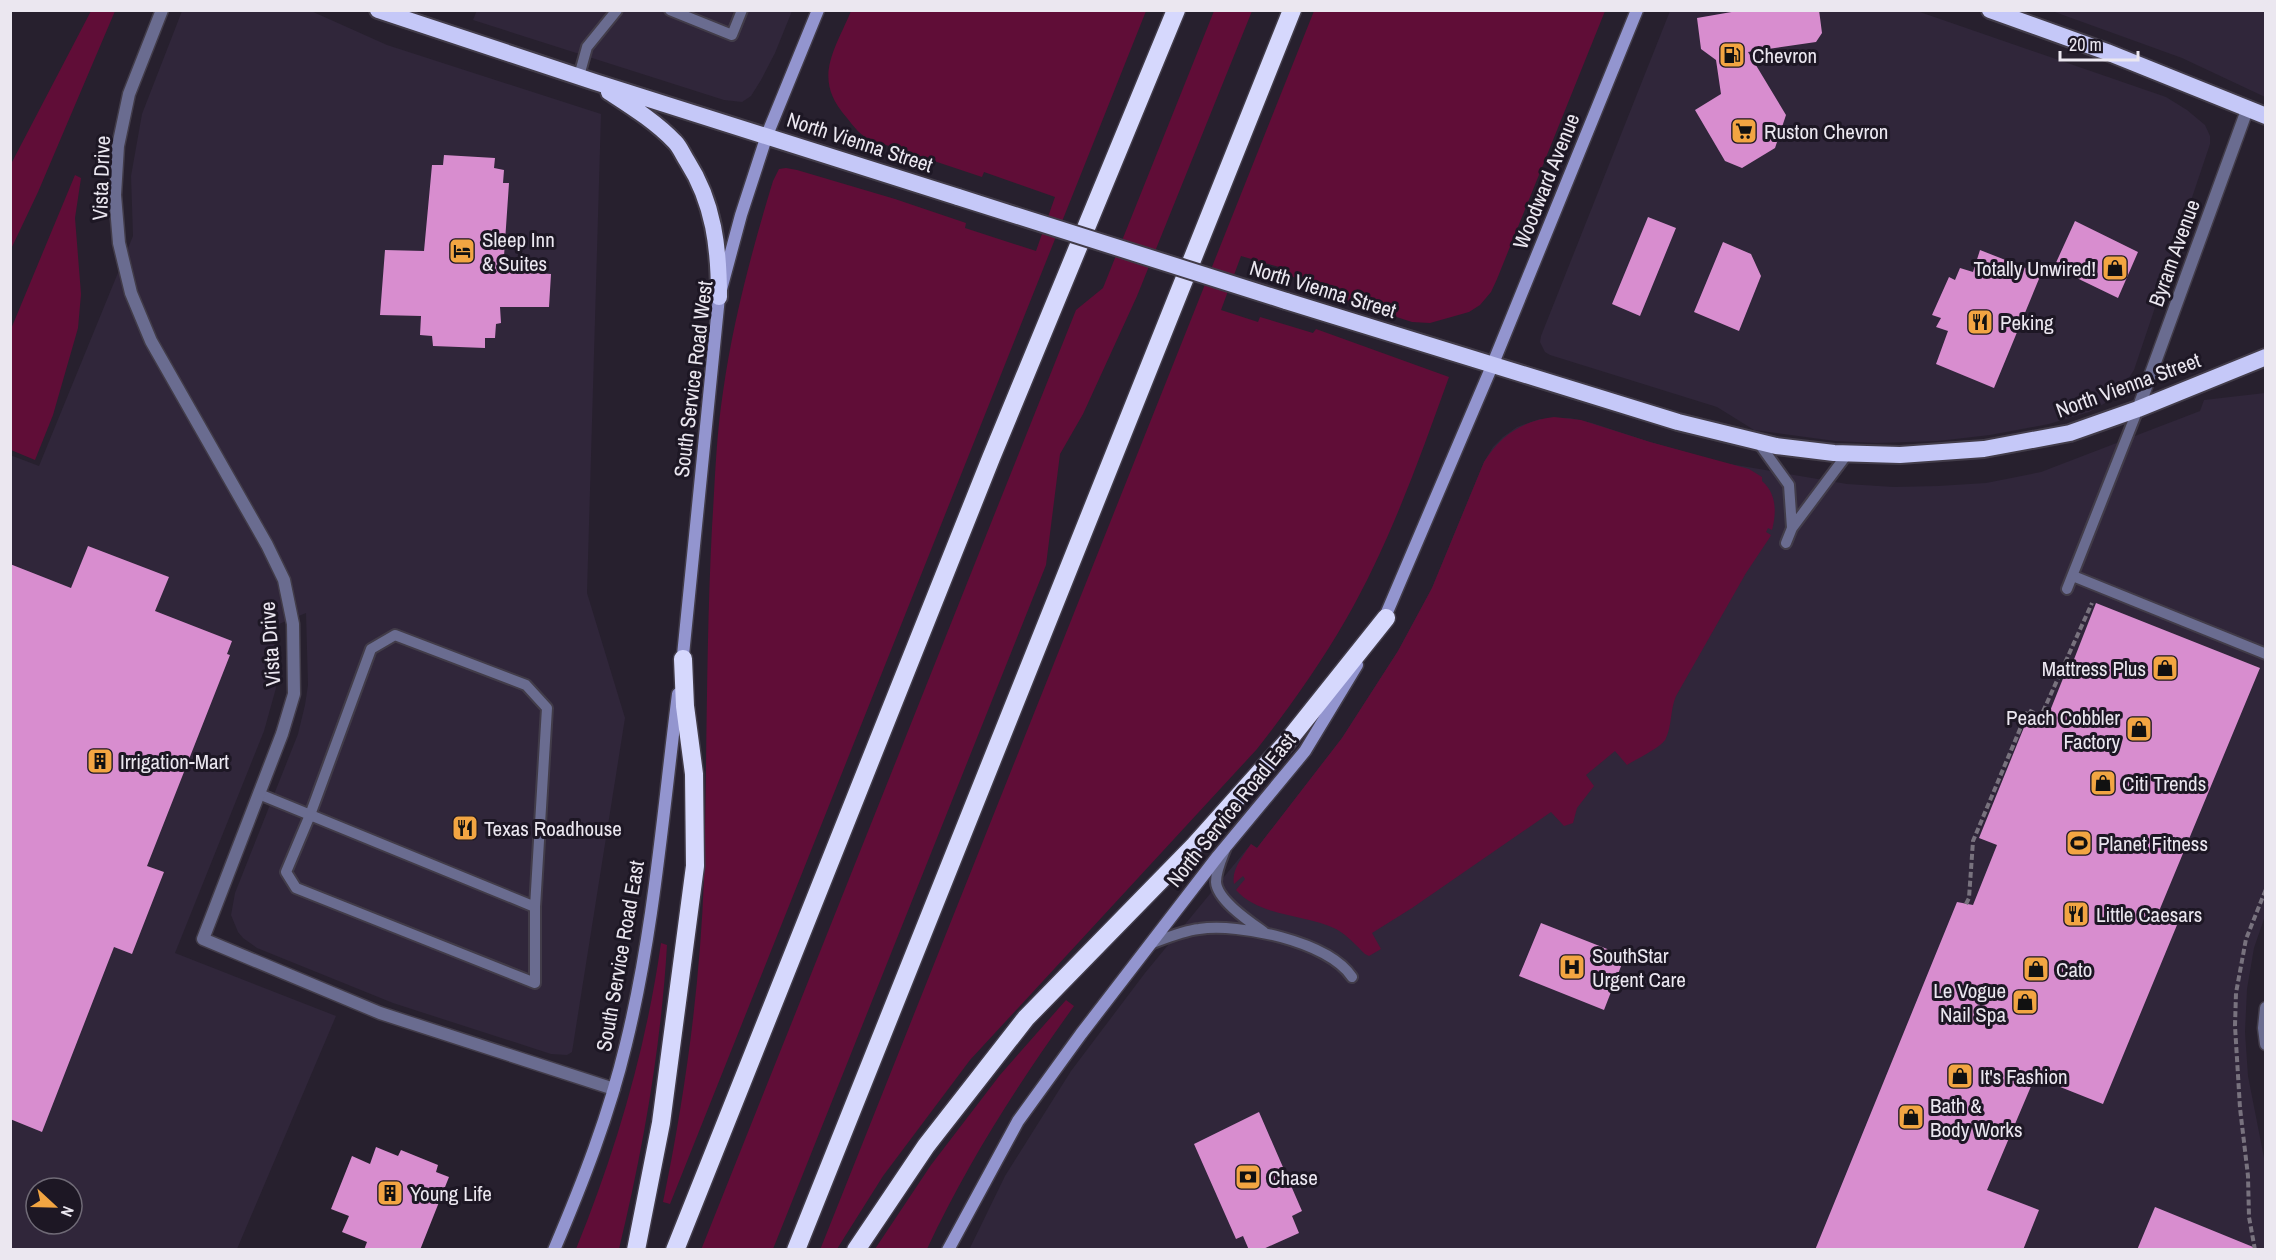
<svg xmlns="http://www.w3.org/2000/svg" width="2276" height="1260" font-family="'Archivo Narrow',sans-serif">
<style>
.built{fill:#30263a;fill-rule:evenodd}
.green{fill:#600d37}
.building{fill:#d88dcf}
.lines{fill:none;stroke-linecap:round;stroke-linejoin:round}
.service-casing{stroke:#423c49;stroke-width:14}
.minor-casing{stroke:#423c49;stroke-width:15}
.tertiary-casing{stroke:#423c49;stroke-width:15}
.secondary-casing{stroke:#423c49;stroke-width:15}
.trunk-casing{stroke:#423c49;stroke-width:20}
.motorway-casing{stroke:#423c49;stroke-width:21}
.path{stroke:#78727e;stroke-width:4;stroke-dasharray:6 3;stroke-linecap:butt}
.service{stroke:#6a6c90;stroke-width:10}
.minor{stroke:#6a6c90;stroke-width:12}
.tertiary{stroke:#6a6c90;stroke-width:12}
.secondary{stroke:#9395cf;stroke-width:12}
.trunk{stroke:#c5c8f8;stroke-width:16}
.motorway{stroke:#d6d8fd;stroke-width:18}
.trunk-bridge-casing{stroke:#423c49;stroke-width:20;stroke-linecap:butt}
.trunk-bridge{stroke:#c5c8f8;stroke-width:16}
.labels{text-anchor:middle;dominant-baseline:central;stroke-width:6;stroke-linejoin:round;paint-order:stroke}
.poi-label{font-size:21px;fill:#ebe7f0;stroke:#1d1724;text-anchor:start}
.street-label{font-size:21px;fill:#ebe7f0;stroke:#1d1724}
</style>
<rect width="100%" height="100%" fill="#27202e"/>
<path class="built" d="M477,10l315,1 -17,42 -14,27 -10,16 -9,6 -18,-2 -251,-80z
M182,11h129l76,34 214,69 -14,479 38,125 -53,334 -5,3 -16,-1 -158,-51 -136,-55 -14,-10 -5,-6 -7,-17 4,-22 63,-159 7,-29 3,-20 -2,-72 -32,13 2,62 -12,43 -89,222 161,63 -99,233h-226l-1,-794 29,11 94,-230 -2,-60 11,-62zM36,1188h36v36h-36z
M1670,11h247l249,86 21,13 18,15 5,11v8l-76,226 -9,14 -18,18 -18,10 -40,12 -59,11 -52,6 -62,2 -41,-2 -81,-11 -37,-23 -167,-52 -5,-3 -5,-10 1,-6z
M2052,11h213v86l-83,-39z
M2265,393l1,520 -12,35 -7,41 -2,43 3,44 17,87v86l-1296,1 36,-74 66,-105 74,-98 106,-129 6,4 85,-110 56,-87 34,-63 52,-126 9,-15 10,-10 14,-10 23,-8 30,-1 22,5 58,19 74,21 123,21 47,3 44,-1 48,-3 55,-11 159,-61 4,-11z"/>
<path class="green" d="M91,11h24l-77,181 -27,57v-85z
M851,11h295l-476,1193 -7,-2c22,-106 37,-215 41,-324 3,-117 2,-234 8,-351 3,-45 4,-90 11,-135 10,-71 29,-142 50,-211l6,-12 7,-1 11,2 98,29 71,24 -1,5 71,23 19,-54 -71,-25 -2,5 -111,-37c-10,-4 -17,-13 -24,-22 -35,-39 -13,-66 4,-107z
M1214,11h38l-115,285 -54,118 -23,40 -14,111 -273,684 -72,1 375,-940 27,-22z
M1314,11h291l-108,268 -6,13 -11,13 -11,7 -39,11 -18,-1 -96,-31 2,-6 -40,-13 1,-5 -38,-11 -20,54 37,12 2,-5 53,16 3,-4 133,48c-30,83 -60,168 -104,244 -26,45 -56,87 -88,128l-287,311 -87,116 -46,73 -17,1z
M75,175l6,3 -6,40 6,76 -3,34 -25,87 -18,45 -24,-10v-121z
M1554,417l27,3 69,22 99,27 13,8v4c14,12 15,30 10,49l-4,-2 -2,4 5,3 -1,2 -24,36 -70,123c-6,14 -4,29 -10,42 -3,9 -30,21 -39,27l-12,-14 -29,24 8,11 -17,22 -4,15 -9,3 -13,-14 -139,96 -40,25 9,16 -12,7 -4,-2c-8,-8 -18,-19 -29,-25 -31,-15 -76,-12 -100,-39l9,-11 -2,-3 -9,8c-3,-14 9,-28 17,-40l6,4 85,-110 56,-87 34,-63 52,-126c17,-27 38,-41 70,-45z
M661,943l6,2c-6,102 -24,205 -48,304h-43c40,-98 70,-200 85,-306z
M1066,1000l8,6c-56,78 -107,157 -147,243h-52l56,-84 69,-90z"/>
<path class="building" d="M1743,10h76l3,23 -6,9 -68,10 38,63 -11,33 -33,20 -17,-7 -30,-51 26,-16 -5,-34 -15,-11 -4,-31z
M444,155l51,3 -1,10 10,2 -1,13h6l-6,88 48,3 -2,33h-49l1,16 -5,1 -1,14h-10v10l-52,-2 -1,-10 -12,-1 1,-19 -41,-1 5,-65 39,1 8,-86h11z
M1648,217l28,11 -36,88 -28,-12z
M2075,221l63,31 -20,46 -64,-31z
M1723,242l28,12 10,22 -22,55 -45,-19z
M1980,250l61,24 -47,114 -58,-24 12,-33 -12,-4 5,-9 -9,-3 17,-38 6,3 5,-12 13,4z
M88,546l81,31 -14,34 77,30 -5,13 3,1 -83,211 17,6 -32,82 -18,-7 -72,185 -32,-13v-555l61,24z
M2096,603l164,65 -103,248 20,9 -74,179 -68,-27 -48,113 52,20 -16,40h-208l142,-348 16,3 24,-60 -18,-7 48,-118 17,6 24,-60 3,1z
M1541,923l84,33 -21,54 -85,-34z
M1259,1112l43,99 -10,5 7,17 -38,17h-12l-6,-14 -7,3 -42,-95z
M376,1147l22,9 3,-6 37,15 -2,7 13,5 -29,73h-56l3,-8 -25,-10 7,-16 -18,-7 21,-53 18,8z
M2155,1207l103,42v1h-121z"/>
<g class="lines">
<g class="service-casing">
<path id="service" d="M670,10l62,25 10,-25
M579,76l8,-29 30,-37
M1758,442l31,43 3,43
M1786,543l6,-15 56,-75
M2073,576l193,78
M2067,589l71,-180
M259,794l276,113v76l-239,-95 -10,-16 24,-57 61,-166 24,-14 131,50 21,23 -12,199
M1225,850c-4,10 -9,21 -9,32 1,18 34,40 48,50
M1150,944c16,-6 32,-13 49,-15 40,-6 129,12 153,48"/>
</g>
<g class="minor-casing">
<path id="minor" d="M162,10l-33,84 -11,52 -3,49 4,48 12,50 20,48 116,204 17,35 9,44 1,70 -12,40 -79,205 177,74 234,76
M2138,409l109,-299"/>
</g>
<g class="tertiary-casing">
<path id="tertiary" d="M2266,1008l-2,20 2,16"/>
</g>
<g class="secondary-casing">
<path id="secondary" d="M1382,624l110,-258 145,-356
M682,665l37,-368 22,-82 26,-80 51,-125
M554,1250c29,-68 55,-135 72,-206 28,-114 37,-233 52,-350
M948,1250l70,-129 63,-87 137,-178 87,-105 52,-86"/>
</g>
<g class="trunk-casing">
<path id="trunk" d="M378,10l217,72 363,115
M1990,10l117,42 159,64
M609,92c23,15 47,30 66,50 5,5 8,13 12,19 27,42 32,88 32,136
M1286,301l392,121 98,24 58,7 66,2 84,-6 86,-16 68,-24 128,-52"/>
</g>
<g class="motorway-casing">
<path id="motorway" d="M636,1250l25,-127 34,-257 -1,-92 -9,-68 -2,-47
M675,1250l316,-792 185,-448
M796,1250l496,-1240
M856,1250l70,-104 100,-128 169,-173 92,-103 99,-124"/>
</g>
<path class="path" d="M1966,904l3,-6 4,-57 55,-131 13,6 51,-113
M2255,1250l-6,-33 -1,-41 -8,-68 -5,-82 1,-33 10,-54 20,-50"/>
<use href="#service" class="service"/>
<use href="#minor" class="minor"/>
<use href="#tertiary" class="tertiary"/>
<use href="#secondary" class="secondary"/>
<use href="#trunk" class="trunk"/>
<use href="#motorway" class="motorway"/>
<g class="trunk-bridge-casing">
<path id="trunk-bridge" d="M958,197l328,104"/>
</g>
<use href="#trunk-bridge" class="trunk-bridge"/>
</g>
<defs>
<g id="fuel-square" transform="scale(1.35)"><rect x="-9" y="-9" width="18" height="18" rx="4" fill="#f2a542" stroke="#1d1724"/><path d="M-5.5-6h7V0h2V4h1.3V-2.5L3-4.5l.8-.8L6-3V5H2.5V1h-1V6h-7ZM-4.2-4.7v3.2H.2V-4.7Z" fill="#111"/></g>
<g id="supermarket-square" transform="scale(1.35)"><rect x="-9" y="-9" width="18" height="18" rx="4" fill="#f2a542" stroke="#1d1724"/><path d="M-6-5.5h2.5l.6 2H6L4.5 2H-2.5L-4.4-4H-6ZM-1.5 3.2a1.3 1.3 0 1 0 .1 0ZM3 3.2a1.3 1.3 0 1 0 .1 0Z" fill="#111"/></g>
<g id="hotel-square" transform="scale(1.35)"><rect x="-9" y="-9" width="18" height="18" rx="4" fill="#f2a542" stroke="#1d1724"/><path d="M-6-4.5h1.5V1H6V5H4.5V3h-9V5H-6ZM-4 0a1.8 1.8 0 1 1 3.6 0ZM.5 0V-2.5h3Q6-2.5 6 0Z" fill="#111"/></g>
<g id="shop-square" transform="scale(1.35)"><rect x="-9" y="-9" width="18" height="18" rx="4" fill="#f2a542" stroke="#1d1724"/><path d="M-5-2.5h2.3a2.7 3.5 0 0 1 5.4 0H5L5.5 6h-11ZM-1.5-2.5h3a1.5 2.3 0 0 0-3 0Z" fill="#111"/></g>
<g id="restaurant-square" transform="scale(1.35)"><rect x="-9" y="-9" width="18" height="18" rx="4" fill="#f2a542" stroke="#1d1724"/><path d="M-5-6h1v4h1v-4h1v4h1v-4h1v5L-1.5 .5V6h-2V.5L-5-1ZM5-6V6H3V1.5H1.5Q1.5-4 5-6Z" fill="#111"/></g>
<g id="building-square" transform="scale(1.35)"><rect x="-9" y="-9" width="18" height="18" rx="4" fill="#f2a542" stroke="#1d1724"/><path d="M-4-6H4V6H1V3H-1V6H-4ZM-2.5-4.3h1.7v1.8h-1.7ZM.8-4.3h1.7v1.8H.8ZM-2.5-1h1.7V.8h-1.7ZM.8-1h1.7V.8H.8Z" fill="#111"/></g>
<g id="stadium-square" transform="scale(1.35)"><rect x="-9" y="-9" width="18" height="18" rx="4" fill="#f2a542" stroke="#1d1724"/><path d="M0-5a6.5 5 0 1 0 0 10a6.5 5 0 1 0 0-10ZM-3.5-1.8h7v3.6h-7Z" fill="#111"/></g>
<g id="hospital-square" transform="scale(1.35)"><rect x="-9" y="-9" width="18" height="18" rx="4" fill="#f2a542" stroke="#1d1724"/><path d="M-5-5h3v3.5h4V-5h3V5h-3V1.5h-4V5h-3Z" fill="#111"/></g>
<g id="bank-square" transform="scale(1.35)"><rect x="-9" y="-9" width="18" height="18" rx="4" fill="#f2a542" stroke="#1d1724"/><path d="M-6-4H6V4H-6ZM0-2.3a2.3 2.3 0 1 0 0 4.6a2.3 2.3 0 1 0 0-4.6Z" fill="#111"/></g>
</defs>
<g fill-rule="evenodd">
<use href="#fuel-square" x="1732" y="55"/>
<use href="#supermarket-square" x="1744" y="131"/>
<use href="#hotel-square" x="462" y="251"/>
<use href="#shop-square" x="2115" y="268"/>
<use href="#restaurant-square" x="1980" y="322"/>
<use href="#shop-square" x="2165" y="668"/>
<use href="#shop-square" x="2139" y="729"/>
<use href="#building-square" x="100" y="761"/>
<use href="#shop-square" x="2103" y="783"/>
<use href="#restaurant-square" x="465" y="828"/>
<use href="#stadium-square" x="2079" y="843"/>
<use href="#restaurant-square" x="2076" y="914"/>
<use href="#hospital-square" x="1572" y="967"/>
<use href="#shop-square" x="2036" y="969"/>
<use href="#shop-square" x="2025" y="1002"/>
<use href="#shop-square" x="1960" y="1076"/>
<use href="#shop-square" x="1911" y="1117"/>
<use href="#bank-square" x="1248" y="1177"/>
<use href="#building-square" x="390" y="1193"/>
</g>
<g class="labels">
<g class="poi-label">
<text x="1752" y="55">Chevron</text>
<text x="1764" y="131">Ruston Chevron</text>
<text x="482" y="239">Sleep Inn<tspan x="482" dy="24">&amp; Suites</tspan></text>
<text x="2096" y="268" text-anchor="end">Totally Unwired!</text>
<text x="2000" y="322">Peking</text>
<text x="2146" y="668" text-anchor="end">Mattress Plus</text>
<text x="2120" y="717" text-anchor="end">Peach Cobbler<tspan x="2120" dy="24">Factory</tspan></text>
<text x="120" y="761">Irrigation-Mart</text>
<text x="2122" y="783">Citi Trends</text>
<text x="484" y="828">Texas Roadhouse</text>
<text x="2098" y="843">Planet Fitness</text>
<text x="2096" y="914">Little Caesars</text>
<text x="1592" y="955">SouthStar<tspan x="1592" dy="24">Urgent Care</tspan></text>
<text x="2056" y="969">Cato</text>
<text x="2006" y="990" text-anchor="end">Le Vogue<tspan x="2006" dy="24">Nail Spa</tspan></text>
<text x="1980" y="1076">It's Fashion</text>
<text x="1930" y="1105">Bath &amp;<tspan x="1930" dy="24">Body Works</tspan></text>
<text x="1268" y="1177">Chase</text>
<text x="410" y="1193">Young Life</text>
</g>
<g class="street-label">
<text transform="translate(860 142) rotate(18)">North Vienna Street</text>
<text transform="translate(101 178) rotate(-88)">Vista Drive</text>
<text transform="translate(1546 181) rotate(-68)">Woodward Avenue</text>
<text transform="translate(2174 253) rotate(-70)">Byram Avenue</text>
<text transform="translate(1323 289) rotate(17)">North Vienna Street</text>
<text transform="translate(693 379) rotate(-83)">South Service Road West</text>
<text transform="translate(2128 385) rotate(-20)">North Vienna Street</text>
<text transform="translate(270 644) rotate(-94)">Vista Drive</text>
<text transform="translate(1231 810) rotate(-51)">North Service Road East</text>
<text transform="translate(620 956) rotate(-80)">South Service Road East</text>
</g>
</g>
<rect width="2276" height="1260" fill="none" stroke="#ebe7f0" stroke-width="24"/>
<g transform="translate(54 1206) rotate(112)"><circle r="28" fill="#1d1724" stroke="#6f6a76" stroke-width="1.5"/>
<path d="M0-4.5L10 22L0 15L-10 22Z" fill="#f2a542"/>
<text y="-9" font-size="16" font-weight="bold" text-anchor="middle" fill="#ebe7f0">N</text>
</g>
<path d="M2060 51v9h78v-9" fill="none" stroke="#ebe7f0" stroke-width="3"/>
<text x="2069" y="51" font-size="18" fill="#ebe7f0" stroke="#1d1724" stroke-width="4.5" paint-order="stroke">20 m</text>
</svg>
